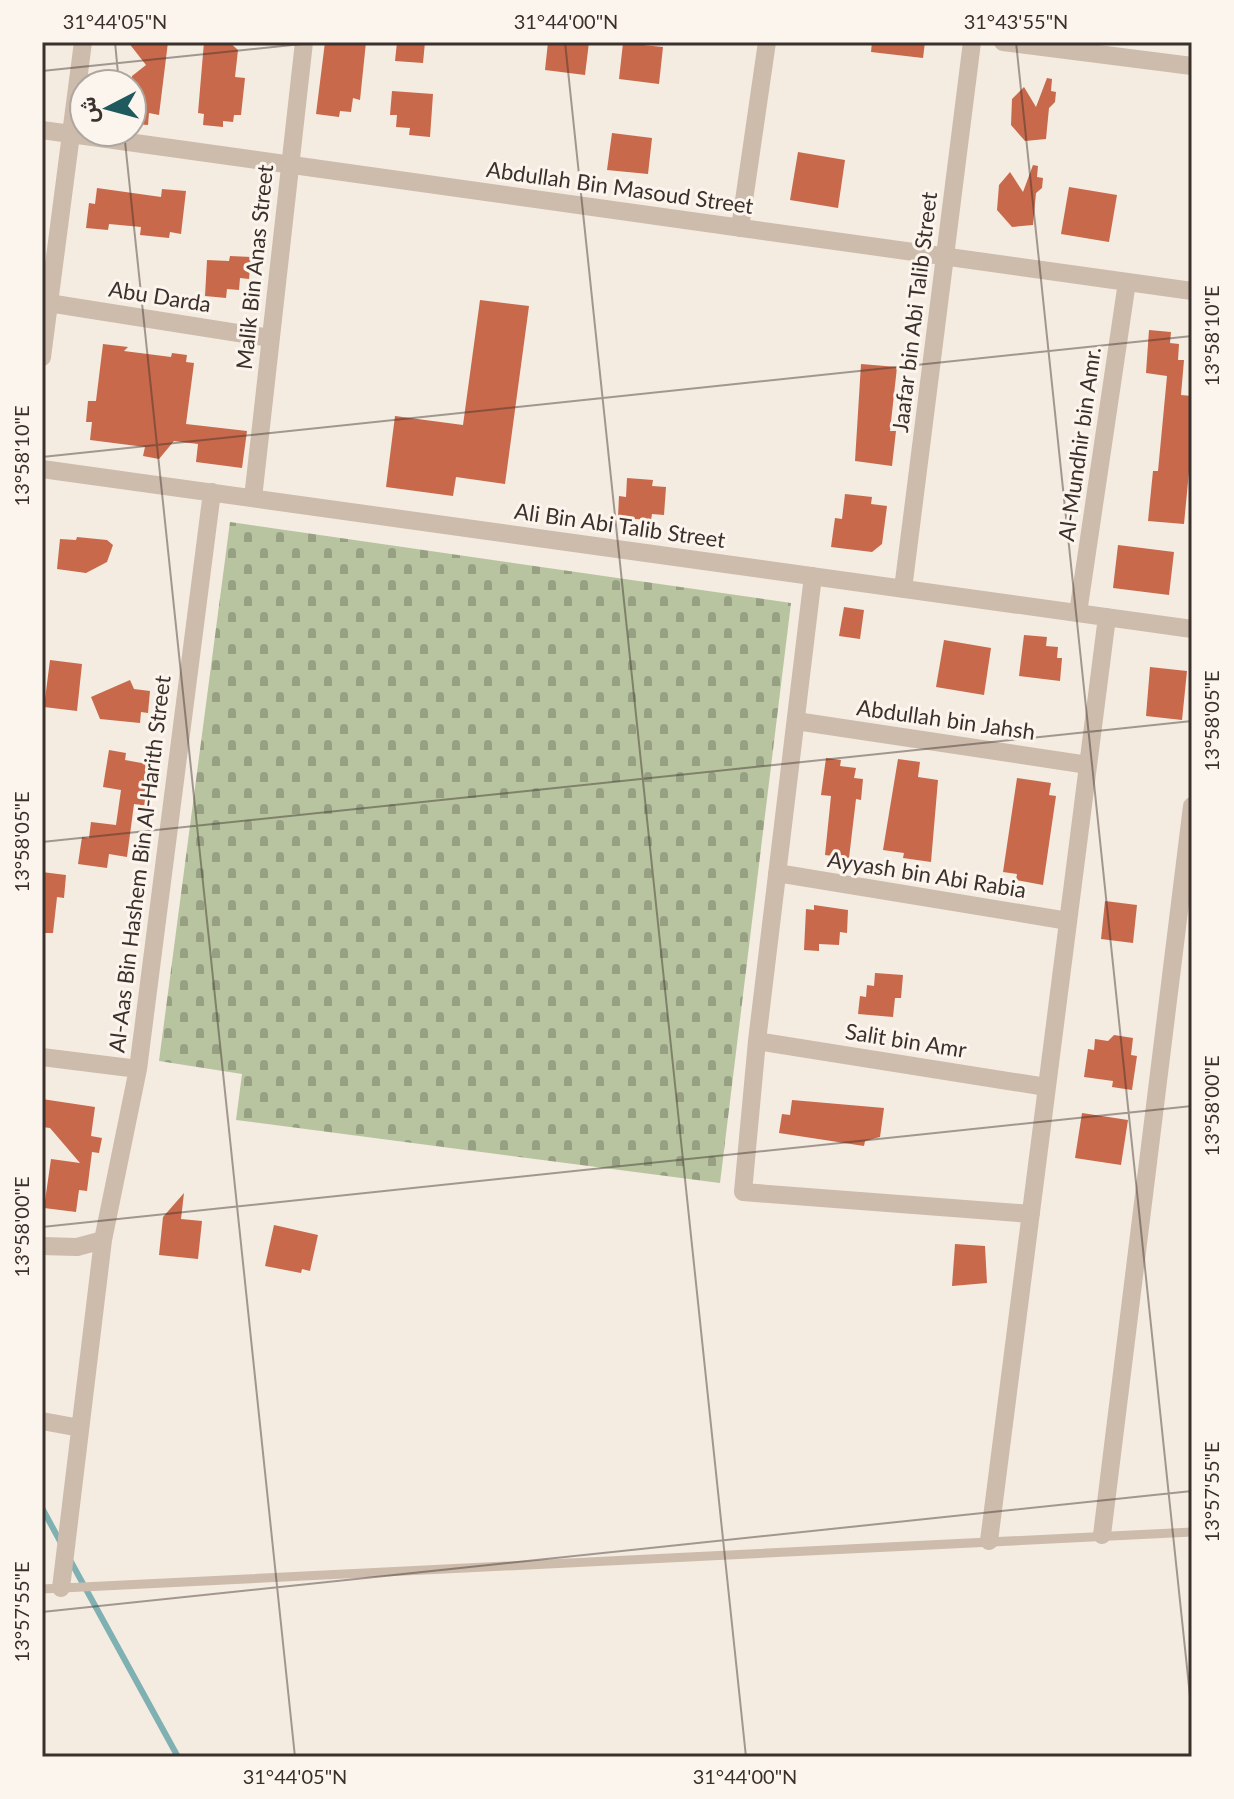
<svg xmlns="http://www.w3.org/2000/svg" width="1234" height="1799" font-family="Lato,Vazirmatn,sans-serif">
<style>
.cemetery{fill:url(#cemetery-stones)}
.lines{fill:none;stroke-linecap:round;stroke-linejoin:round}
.stream{stroke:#7fb0b2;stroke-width:6}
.building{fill:#c8694b}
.service{stroke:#cdbbac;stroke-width:9}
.minor{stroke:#cdbbac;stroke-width:18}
.ticks{fill:none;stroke:#3b302b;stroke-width:2;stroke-opacity:0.45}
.labels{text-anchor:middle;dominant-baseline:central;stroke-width:6;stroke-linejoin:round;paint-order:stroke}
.street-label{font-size:22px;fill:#3b302b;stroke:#fbf5ee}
.neatline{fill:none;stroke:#3b302b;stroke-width:3}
.ticks-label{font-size:20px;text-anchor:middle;fill:#3b302b}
</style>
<defs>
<pattern id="cemetery-stones" width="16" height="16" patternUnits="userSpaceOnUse" patternTransform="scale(2)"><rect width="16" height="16" fill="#b8c4a0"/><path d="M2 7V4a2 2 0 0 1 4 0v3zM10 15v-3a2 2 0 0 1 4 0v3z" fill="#97a083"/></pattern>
</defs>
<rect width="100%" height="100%" fill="#f4ebe1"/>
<path class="cemetery" d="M230,522l561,81 -71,580 -484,-63 6,-46 -83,-13z"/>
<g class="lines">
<path class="stream" d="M42,1508l19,35
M70,1560l108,197"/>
</g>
<path class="building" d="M128,42h40l-9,73 -10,-2 -1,12 -16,-1v-48l14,-11z
M204,42h25l9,8 -3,27 10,1 -4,37h-7l-1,7 -10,-1v6l-20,-2 1,-11 -6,-1z
M325,42h41l-6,58 -7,-2 -2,14 -11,-1 -1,6 -23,-3z
M397,42h28l-2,21 -28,-2z
M548,42h41l-4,33 -40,-5z
M872,42h53l-2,16 -52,-6z
M623,43l40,4 -4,37 -40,-5z
M1047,78l5,1 -1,12 5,1 -1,10 -6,6 -3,31 -21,2 -14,-16 1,-26 12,-12 12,20z
M392,91l41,3 -3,43 -21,-2 1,-7 -14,-1 1,-12h-7z
M612,133l40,5 -4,36 -41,-4z
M798,152l47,8 -7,48 -48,-8z
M1033,165l5,1 -1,11 6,1 -1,10 -6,5 -3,32 -21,2 -15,-17 2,-25 11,-13 13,20z
M1069,187l48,8 -8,47 -48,-8z
M97,188l64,9 1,-8 24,2 -5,43 -11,-2 -1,6 -29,-3 1,-8 -32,-3 -1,6 -22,-2 3,-25 6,1z
M230,256l21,1 -2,22 -9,-1 -1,12 -12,-1 -1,9 -21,-2 2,-36 22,1z
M480,300l49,6 -24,178 -49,-7 -3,19 -67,-9 9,-71 68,9z
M1149,330l22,2 -1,11 9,1 -1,16h6l-3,35 11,1v44l-8,84 -36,-3 5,-50h5l9,-95 -21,-3z
M103,344l25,3 -4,4 47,6 1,-4 15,2 -1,7 8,1 -8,61 61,7 -5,37 -46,-6 2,-18 -24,-3 -15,18 -16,-3 2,-9 -55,-7 2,-18h-6l2,-21h8z
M861,364l36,3 -7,64h6l-4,35 -37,-5z
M627,478l26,2 -1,6 14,1 -2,28 -12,-1 -1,6 -33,-2 1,-22 7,1z
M845,494l27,3 -1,7 16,2 -5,38 -10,8 -41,-5 4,-29 7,1z
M77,537l30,3 6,5 -6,17 -21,11 -29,-4 3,-30 16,1z
M1118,545l56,7 -5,43 -56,-7z
M844,607l20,3 -4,29 -21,-3z
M1024,635l23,2 -1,9 12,1 -1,11h5l-2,23 -41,-5z
M944,640l47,8 -7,47 -48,-8z
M50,660l32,4 -5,47 -33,-4z
M1150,667l37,4 -5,49 -36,-4z
M130,680l4,9 16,2 -2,22 -7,-1 -1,11 -40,-4 -9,-22z
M109,750l17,3 -1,7 22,4 -2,13 7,1 -4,28 -14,-2 -7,53 -18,-3 -2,14 -29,-4 4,-27 7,1 2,-16 25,3 5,-35 -18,-3z
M826,758l15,2 -1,6 16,2 -2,10 9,1 -2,21 -5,-1 -7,59 -24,-3 6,-59 -10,-1z
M898,759l22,3 -2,15 20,3 -7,82 -28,-4 1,-5 -21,-3z
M1017,778l34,5 -2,12 7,1 -13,89 -27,-5 1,-6 -14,-2z
M42,872l24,3 -2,23 -7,-1 -4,36h-11z
M1105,901l32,4 -4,38 -32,-4z
M814,905l34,5 -1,23 -7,-1 -1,13 -20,-1v7l-15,-1 2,-41 8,1z
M875,973l28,2 -2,23h-6l-2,19 -35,-3 2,-18 6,1 1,-12 7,1z
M1114,1035l19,3 -2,17 6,1 -5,34 -20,-3 1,-6 -29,-4 4,-28 6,1 1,-11 13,2z
M42,1099l53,8 -4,29 11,2 -3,15 -7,-1 -5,39 -8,-1 -3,22 -32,-4 7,-49 29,4 -30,-35 -8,-1z
M792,1100l92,8 -4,29 -15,4 -1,5 -85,-13 3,-19 8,1z
M1082,1113l46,7 -7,45 -46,-7z
M184,1193l-3,26 21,2 -4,38 -39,-4 4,-38z
M274,1225l44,10 -8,36 -8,-2 -1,4 -36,-7z
M955,1244l30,2 2,37 -35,3z"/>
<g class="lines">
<path class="service" d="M42,1589l1150,-57"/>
<path class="minor" d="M1003,42l189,24
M42,130l1150,161
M740,228l27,-186
M42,302l228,36
M42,357l41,-315
M42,469l1150,160
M253,498l51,-456
M813,576l-56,465 -14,151 288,22
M903,589l69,-547
M1078,613l49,-331
M796,721l292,44
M777,873l291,48
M757,1041l289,46
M42,1057l96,12
M42,1246l35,1 26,-7
M42,1421l38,7
M1102,1535l90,-729
M989,1541l118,-924
M61,1588l42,-348 35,-171 74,-577"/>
</g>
<path class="ticks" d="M115,42l4,42M565,42l181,1715M1016,42l176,1673M42,71l279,-29M124,132l171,1625M42,457l1150,-121M42,842l1150,-121M42,1227l1150,-121M42,1612l1150,-121"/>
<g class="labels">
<g class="street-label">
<text transform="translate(620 187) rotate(8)">Abdullah Bin Masoud Street</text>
<text transform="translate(254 267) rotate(-84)">Malik Bin Anas Street</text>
<text transform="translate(160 296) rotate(9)">Abu Darda</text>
<text transform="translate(914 312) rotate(-83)">Jaafar bin Abi Talib Street</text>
<text transform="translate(1079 444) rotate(-82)">Al-Mundhir bin Amr.</text>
<text transform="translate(620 525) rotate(8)">Ali Bin Abi Talib Street</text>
<text transform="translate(946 719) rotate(8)">Abdullah bin Jahsh</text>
<text transform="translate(139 864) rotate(-83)">Al-Aas Bin Hashem Bin Al-Harith Street</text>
<text transform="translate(927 874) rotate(9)">Ayyash bin Abi Rabia</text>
<text transform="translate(906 1040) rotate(9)">Salit bin Amr</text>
</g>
</g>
<rect width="1234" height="1799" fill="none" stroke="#fbf5ee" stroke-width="88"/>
<g transform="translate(108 108) rotate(264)"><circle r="38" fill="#fbf5ee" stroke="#aea6a0" stroke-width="2"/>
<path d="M0-6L14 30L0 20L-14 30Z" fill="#1f5a5e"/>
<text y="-12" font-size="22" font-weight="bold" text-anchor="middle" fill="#3b302b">ش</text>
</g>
<rect x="44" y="44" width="1146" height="1711" class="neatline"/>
<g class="ticks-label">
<text x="115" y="29">31°44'05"N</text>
<text x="566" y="29">31°44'00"N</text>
<text x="1016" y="29">31°43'55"N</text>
<text transform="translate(1212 336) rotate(-90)" y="7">13°58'10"E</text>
<text transform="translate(22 456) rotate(-90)" y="7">13°58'10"E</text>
<text transform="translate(1212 721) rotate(-90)" y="7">13°58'05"E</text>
<text transform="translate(22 842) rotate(-90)" y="7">13°58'05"E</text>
<text transform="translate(1212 1106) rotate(-90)" y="7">13°58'00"E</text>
<text transform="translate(22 1227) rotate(-90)" y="7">13°58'00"E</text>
<text transform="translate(1212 1492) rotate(-90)" y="7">13°57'55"E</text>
<text transform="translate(22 1612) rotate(-90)" y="7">13°57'55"E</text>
<text x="295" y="1784">31°44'05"N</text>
<text x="745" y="1784">31°44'00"N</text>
</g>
</svg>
